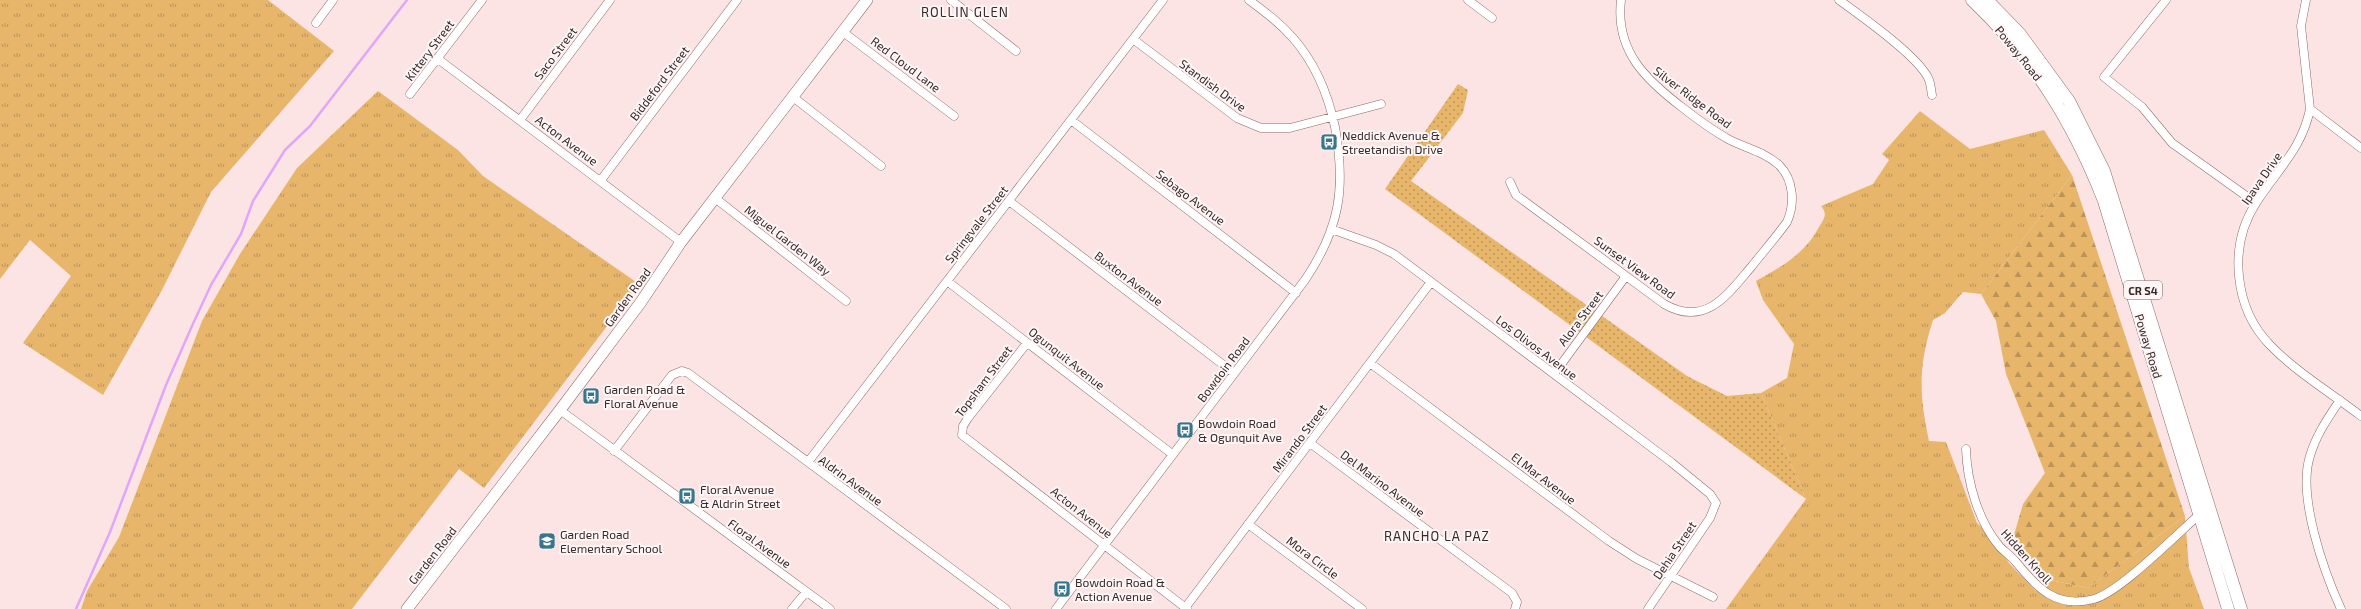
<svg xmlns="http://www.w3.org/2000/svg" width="2361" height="609" font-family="'Exo 2',sans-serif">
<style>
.grass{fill:url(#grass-tufts)}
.forest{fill:url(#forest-firs)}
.park{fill:url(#park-dots)}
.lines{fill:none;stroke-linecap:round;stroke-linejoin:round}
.stream{stroke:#e0a7f8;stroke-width:2.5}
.street-casing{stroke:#8d6a6b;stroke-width:9}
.secondary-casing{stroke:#8d6a6b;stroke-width:12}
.primary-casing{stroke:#8d6a6b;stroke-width:13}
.street{stroke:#fff;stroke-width:8}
.secondary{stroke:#fff;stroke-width:11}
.primary{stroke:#fff;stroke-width:12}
.labels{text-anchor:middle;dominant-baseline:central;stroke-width:4;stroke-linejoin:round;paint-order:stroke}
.shield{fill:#fef6f6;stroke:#746767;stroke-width:1}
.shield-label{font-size:11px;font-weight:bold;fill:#392a2a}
.street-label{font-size:12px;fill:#392a2a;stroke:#fef6f6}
.poi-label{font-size:12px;fill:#392a2a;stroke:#fef6f6;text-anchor:start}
.neighbourhood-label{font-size:13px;letter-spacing:1px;fill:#392a2a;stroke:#fef6f6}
</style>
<defs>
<pattern id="grass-tufts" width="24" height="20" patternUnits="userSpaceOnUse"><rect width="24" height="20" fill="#e7b66b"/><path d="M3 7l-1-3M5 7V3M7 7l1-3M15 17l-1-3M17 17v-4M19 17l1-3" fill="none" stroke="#bc9458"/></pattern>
<pattern id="forest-firs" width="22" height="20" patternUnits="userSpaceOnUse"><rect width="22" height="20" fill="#e7b66b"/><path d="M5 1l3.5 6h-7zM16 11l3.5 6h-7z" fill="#bc9458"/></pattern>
<pattern id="park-dots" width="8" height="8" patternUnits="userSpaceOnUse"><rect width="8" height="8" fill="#e7b66b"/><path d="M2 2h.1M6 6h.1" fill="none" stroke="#bc9458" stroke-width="1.8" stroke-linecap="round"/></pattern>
</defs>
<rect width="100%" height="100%" fill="#fde4e4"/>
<path class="grass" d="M0,0h268l66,51 -123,141 -49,98 -59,105 -80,-52 48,-67 -41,-36 -30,39z
M378,91l80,59 25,26 156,108 -155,204 -25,-19 -107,140h-271l6,-18 32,-54 83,-216 38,-67 57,-86z
M1920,111l50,38 74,-19 28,45 -91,119 -18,-2 -18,21 -12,7c-15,47 -14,73 -4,121l17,1 31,81 17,15 15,25 27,28 10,-12 42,9 97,-72 4,52 15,41h-478l80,-110 -45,-106 26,-15 7,-34 -31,-44 -7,-19c25,-14 49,-27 63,-54 5,-8 9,-13 2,-21l52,-22 16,-24 -7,-6z"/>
<path class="forest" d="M2072,175l113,341 -97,72 -42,-9 -32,-44 9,-31 22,-31 -39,-99 -10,-53 -15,-27z"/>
<path class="park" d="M1458,84l10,6 -5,23 -52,68 276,195 40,20 34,-3 45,106 -421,-310z"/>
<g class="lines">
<path class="stream" d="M76,609l34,-77 56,-147 26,-59 19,-41 30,-51 12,-33 32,-51 25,-24 97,-126"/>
<g class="street-casing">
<path id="street" d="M951,0l65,51
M1468,0l24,18
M1839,0c21,15 82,58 90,80 2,5 2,10 3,15
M2166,0l-62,77 38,30 30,36 84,60
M2306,0l-5,26 9,83c-8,40 -33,61 -54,94 -28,43 -22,105 14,142 26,27 61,48 91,71
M316,23l17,-23
M843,32l111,84
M1133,39l104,79 24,10h29l91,-24
M438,59l243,183
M410,94l72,-94
M793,97l88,69
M2310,109l51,39
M520,120l90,-120
M1071,120l225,173
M601,180l136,-180
M1510,182l6,13 148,109c42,24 64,-10 88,-38 12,-15 24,-29 35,-44 8,-18 7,-42 -8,-57 -14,-13 -34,-17 -51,-26 -16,-9 -31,-20 -45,-31 -37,-28 -68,-57 -62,-108
M715,198l131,103
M1009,201l225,172
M1331,229l45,16 18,9 277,208 39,32 6,9 -6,15 -62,91
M947,281l225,173
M1027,343l-59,75 -5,8 -1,9 225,174
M1370,363l239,178 28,18 76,38
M1554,374l72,-98
M2340,400c-12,18 -24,35 -30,56 -13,40 14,116 31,153
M560,410l270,199
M1310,443l202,150 5,9 -2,7
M1966,449c1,33 12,72 34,98 5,5 11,9 16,15 21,26 40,47 78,37 26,-7 83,-65 106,-85
M614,451l58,-76 10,-4 6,2 318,236
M808,462l355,-462
M1248,524l114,85
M1185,608l246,-326
M792,609l14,-17
M1056,609l249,-329c35,-52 41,-92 30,-153 -7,-33 -20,-64 -42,-89 -13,-15 -28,-26 -44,-38"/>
</g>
<g class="secondary-casing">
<path id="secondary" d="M407,609l153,-199 81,-108 40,-60 186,-242"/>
</g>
<g class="primary-casing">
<path id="primary" d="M1972,0c62,59 101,122 132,201l124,408
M1987,0l33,34 49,67 35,70 137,438"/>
</g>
<use href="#street" class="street"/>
<use href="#secondary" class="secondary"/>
<use href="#primary" class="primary"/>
</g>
<defs>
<g id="bus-square" transform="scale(0.9)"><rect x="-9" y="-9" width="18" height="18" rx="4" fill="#39768c" stroke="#fef6f6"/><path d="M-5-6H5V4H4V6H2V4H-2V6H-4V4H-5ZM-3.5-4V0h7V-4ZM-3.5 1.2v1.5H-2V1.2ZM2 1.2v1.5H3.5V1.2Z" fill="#fff"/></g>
<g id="school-square" transform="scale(0.9)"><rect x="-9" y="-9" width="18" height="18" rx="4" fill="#39768c" stroke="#fef6f6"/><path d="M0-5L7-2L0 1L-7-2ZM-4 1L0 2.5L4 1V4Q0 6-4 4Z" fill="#fff"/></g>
</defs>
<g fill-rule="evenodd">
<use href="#bus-square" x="1329" y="142"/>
<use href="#bus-square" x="591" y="396"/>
<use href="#bus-square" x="1185" y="430"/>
<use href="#bus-square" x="687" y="496"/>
<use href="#school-square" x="547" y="541"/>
<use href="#bus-square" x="1062" y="589"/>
</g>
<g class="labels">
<rect class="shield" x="2124" y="281" width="38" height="18" rx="3"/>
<g class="shield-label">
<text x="2143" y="290">CR S4</text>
</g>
<g class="street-label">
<text transform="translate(429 50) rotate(-53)">Kittery Street</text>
<text transform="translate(555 53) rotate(-53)">Saco Street</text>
<text transform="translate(2019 53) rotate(51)">Poway Road</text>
<text transform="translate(906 64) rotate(37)">Red Cloud Lane</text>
<text transform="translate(659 83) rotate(-53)">Biddeford Street</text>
<text transform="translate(1213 85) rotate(36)">Standish Drive</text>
<text transform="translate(1693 97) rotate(37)">Silver Ridge Road</text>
<text transform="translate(567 140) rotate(37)">Acton Avenue</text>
<text transform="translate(2261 178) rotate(-55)">Ipava Drive</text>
<text transform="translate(1191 197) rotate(37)">Sebago Avenue</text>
<text transform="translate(976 224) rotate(-52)">Springvale Street</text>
<text transform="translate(788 240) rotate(38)">Miguel Garden Way</text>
<text transform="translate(1635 267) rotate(36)">Sunset View Road</text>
<text transform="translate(1129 278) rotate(37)">Buxton Avenue</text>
<text transform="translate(627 297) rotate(-54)">Garden Road</text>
<text transform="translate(1580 318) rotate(-53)">Alora Street</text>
<text transform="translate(2149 346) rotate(73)">Poway Road</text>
<text transform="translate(1537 347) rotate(37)">Los Olivos Avenue</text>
<text transform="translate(1067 358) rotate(38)">Ogunquit Avenue</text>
<text transform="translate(1223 369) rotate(-53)">Bowdoin Road</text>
<text transform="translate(983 381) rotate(-53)">Topsham Street</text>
<text transform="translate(1299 438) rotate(-53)">Mirando Street</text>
<text transform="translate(1544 478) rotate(37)">El Mar Avenue</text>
<text transform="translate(851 480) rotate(36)">Aldrin Avenue</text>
<text transform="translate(1383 483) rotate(37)">Del Marino Avenue</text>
<text transform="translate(1082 512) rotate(38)">Acton Avenue</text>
<text transform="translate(760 543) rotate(36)">Floral Avenue</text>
<text transform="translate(1674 550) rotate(-56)">Dehia Street</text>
<text transform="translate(432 555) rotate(-52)">Garden Road</text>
<text transform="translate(2027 556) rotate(48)">Hidden Knoll</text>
<text transform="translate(1313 557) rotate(37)">Mora Circle</text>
</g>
<g class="poi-label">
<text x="1342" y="135">Neddick Avenue &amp;<tspan x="1342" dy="14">Streetandish Drive</tspan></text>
<text x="604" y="389">Garden Road &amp;<tspan x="604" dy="14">Floral Avenue</tspan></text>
<text x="1198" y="423">Bowdoin Road<tspan x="1198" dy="14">&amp; Ogunquit Ave</tspan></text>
<text x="700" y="489">Floral Avenue<tspan x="700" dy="14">&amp; Aldrin Street</tspan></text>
<text x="560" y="534">Garden Road<tspan x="560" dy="14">Elementary School</tspan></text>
<text x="1075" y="582">Bowdoin Road &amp;<tspan x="1075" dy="14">Action Avenue</tspan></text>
</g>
<g class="neighbourhood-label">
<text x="965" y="12">ROLLIN GLEN</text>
<text x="1437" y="536">RANCHO LA PAZ</text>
</g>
</g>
</svg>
